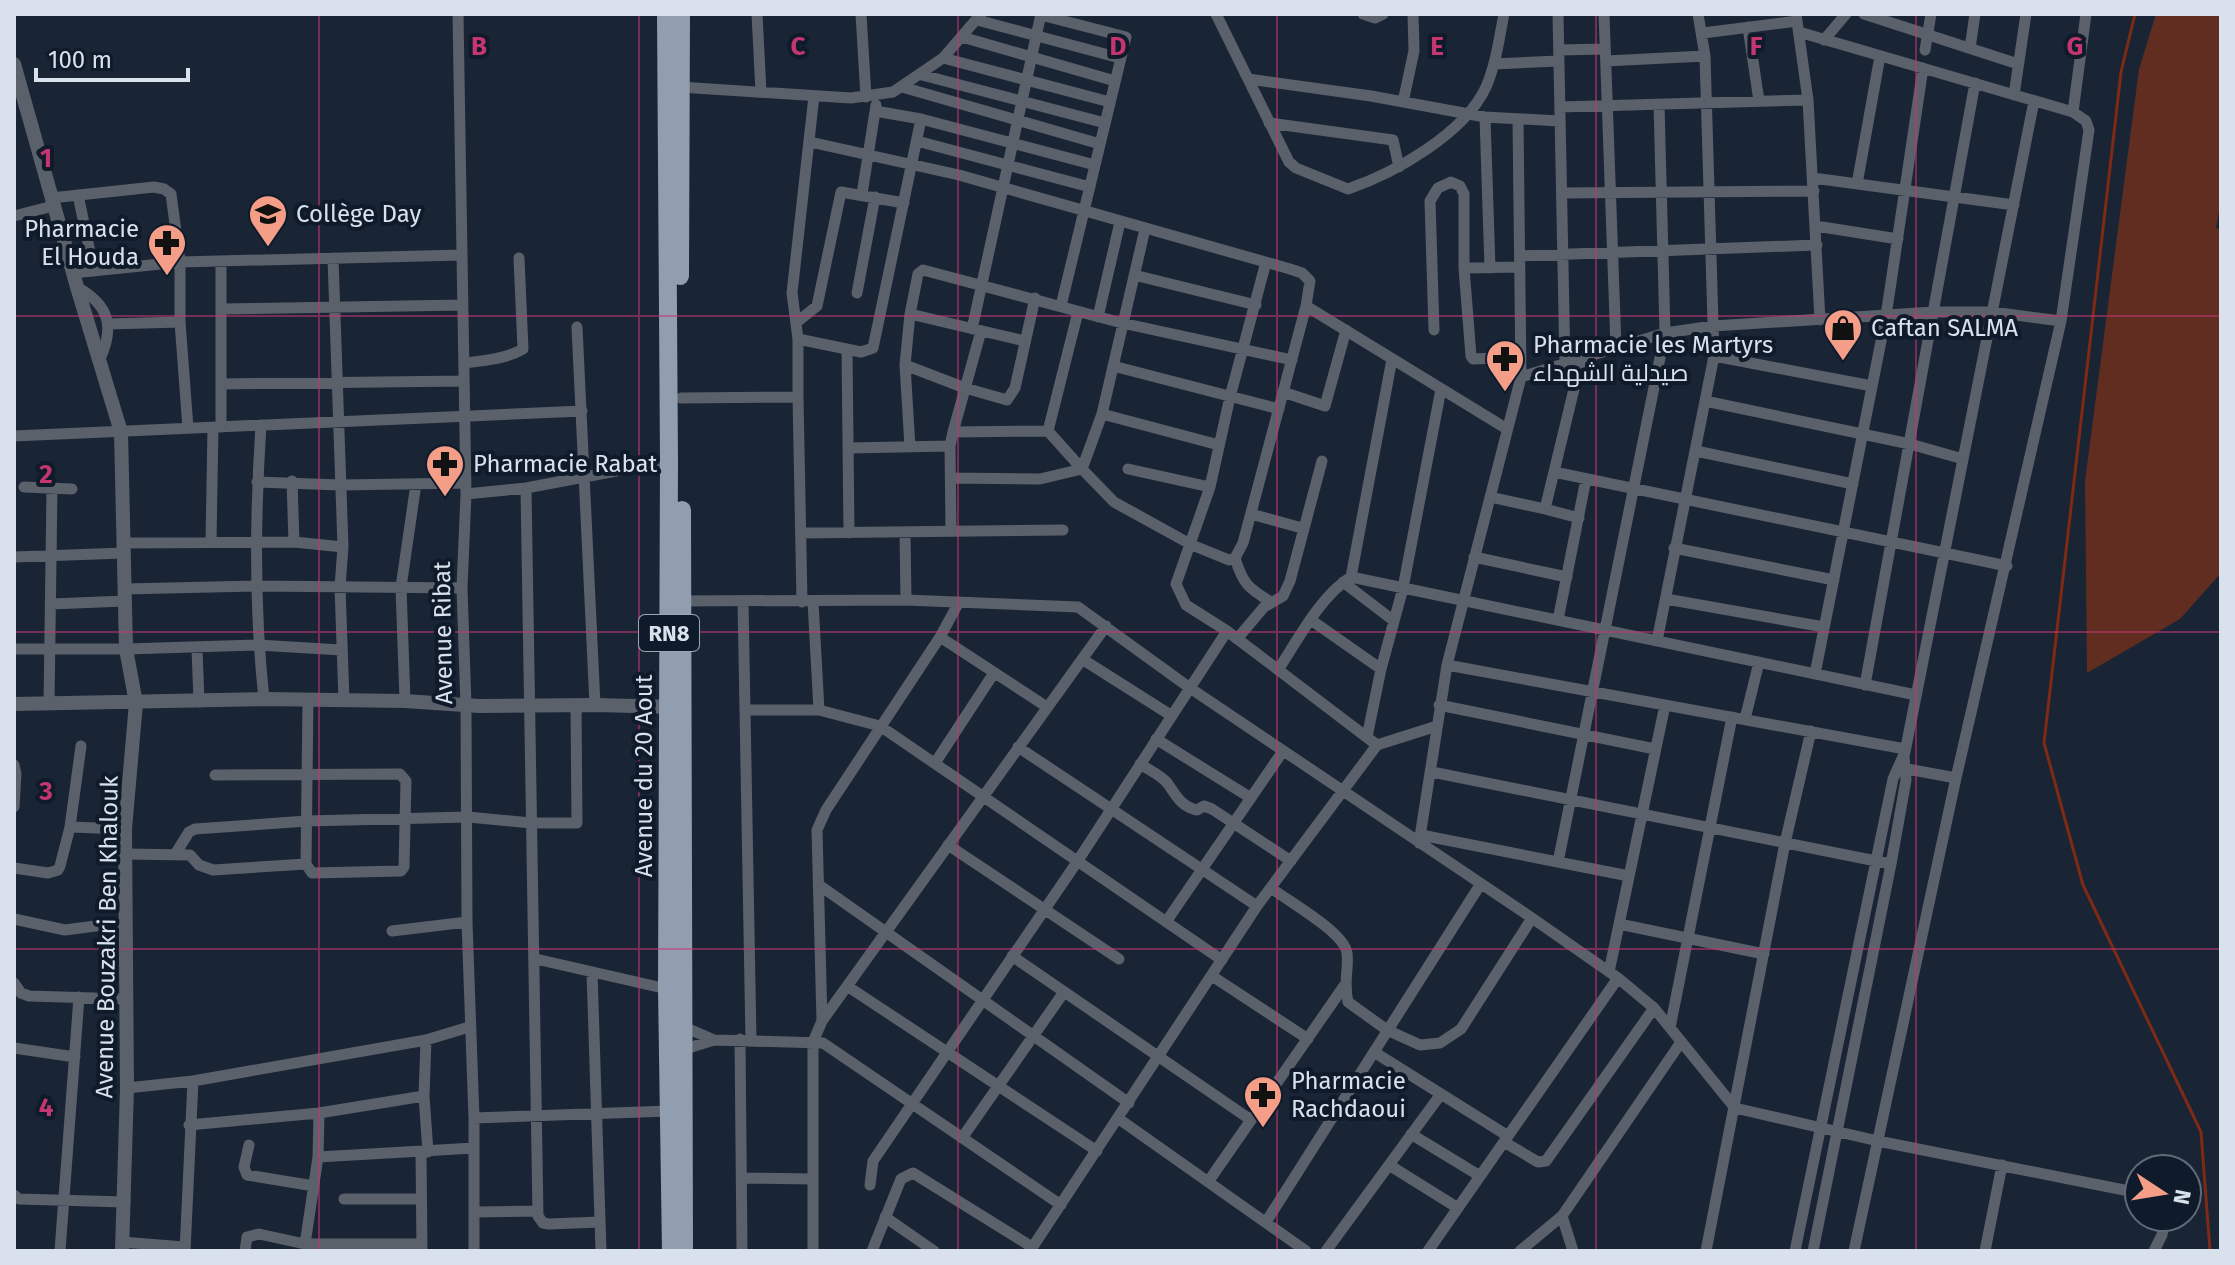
<svg xmlns="http://www.w3.org/2000/svg" width="2235" height="1265" font-family="'Fira Sans',Cairo,sans-serif">
<style>
.green{fill:#612d20}
.lines{fill:none;stroke-linecap:round;stroke-linejoin:round}
.stream{stroke:#7f2a14;stroke-width:3}
.minor{stroke:#5b616a;stroke-width:11}
.tertiary{stroke:#5b616a;stroke-width:14}
.primary{stroke:#919eb0;stroke-width:18}
.grid{fill:none;stroke:#c53671;stroke-width:2;stroke-opacity:0.55}
.labels{text-anchor:middle;dominant-baseline:central;stroke-width:8;stroke-linejoin:round;paint-order:stroke}
.shield{fill:#0f1b2b;stroke:#9ca6b2;stroke-width:2}
.shield-label{font-size:22px;font-weight:bold;fill:#d9e1ec}
.poi-label{font-size:24px;fill:#d9e1ec;stroke:#0f1b2b;text-anchor:start}
.street-label{font-size:24px;fill:#d9e1ec;stroke:#0f1b2b}
.grid-label{font-size:26px;text-anchor:middle;font-weight:bold;fill:#c53671;stroke:#0f1b2b;stroke-width:8;stroke-linejoin:round;paint-order:stroke}
</style>
<rect width="100%" height="100%" fill="#192435"/>
<path class="green" d="M2156,14h65v187l-5,27 5,2v343l-41,46 -93,54 -2,-192 54,-412z"/>
<g class="lines">
<path class="stream" d="M2135,14l-14,58 -77,671 39,142 118,247 9,119"/>
<path class="minor" d="M458,14l8,480 -4,94 4,118 1,216 7,196v133
M757,14l4,78
M861,14l5,83
M1216,14l73,148 7,6 52,21c47,-16 117,-56 138,-102 10,-23 13,-48 18,-73
M1363,14l12,4 8,-4
M1558,14l7,352
M1604,14l12,333
M1796,14l12,86 12,220
M1864,14l154,50
M1041,15l85,22 -65,269
M977,20l143,38
M1748,27l11,74
M1799,32l274,80 13,9 3,9 -28,191 -105,457 -102,473
M1703,33l94,-12
M962,37l153,44
M1824,40l22,-26
M1970,48l5,-34
M1559,50l46,-1
M1925,50l6,-36
M943,58l167,44
M1606,61l99,-5
M1494,64l65,-3
M922,75l183,48
M1248,79l123,17 114,21 75,4
M680,87l171,11 42,-6 50,-34 38,-44
M902,87l198,57
M2014,95l12,-81
M1403,102l11,-51 -1,-37
M1560,107l248,-7
M875,111l46,8 174,46
M2073,112l13,-98
M1485,117l5,151
M1518,120l3,257
M1269,123l124,17 6,27
M917,141l173,46
M810,142l149,33 331,94 12,4 8,8 -4,25 -63,237 -8,15 -6,2 -37,-15 -78,-43 -32,-33 20,-55 43,-185
M1813,178l201,27
M1857,184l23,-128
M1562,193l252,-2
M862,194l14,-89
M78,195l16,76
M51,198l103,-11 10,2 7,5 9,68v60l8,106
M14,216l39,-10
M1816,226l82,13
M1520,256l297,-11
M333,258l10,289 -3,40 4,113
M1266,262l-36,135 -20,90 -34,97 10,21 41,26 150,114
M1464,268l56,-1
M73,273l107,-11 282,-7
M1134,275l122,30
M77,287c32,18 38,39 23,72
M857,293l18,-96
M1306,306l201,123
M221,309l242,-4
M910,314l115,27
M1098,317l22,-95
M797,322l20,-16 24,-114 63,11
M108,324l72,-2
M577,327l18,378
M972,329l69,-315
M1434,330l-4,-129 8,-13 13,-6 9,4 4,8v74l7,88 2,3 48,-2
M798,339l63,13 12,-4 48,-229
M847,349l2,184
M1714,356l158,30
M464,363c19,-2 42,-4 59,-14l-4,-91
M905,365l5,-51 8,-40 5,-4 199,53 170,37
M1113,366l166,43
M221,384l243,-3
M1283,392l42,14 21,-76
M798,397l4,205
M681,398l117,-1v-58l-6,-46 22,-197
M1705,401l205,43 53,15
M1102,414l117,31
M261,425c-6,91 -7,183 3,274
M221,427v-166
M1048,431l30,-119
M953,432l28,-101
M14,436l568,-25
M910,447l-5,-82 60,23 42,12 8,-12 20,-90
M848,448l102,-2
M1696,451l157,33
M1128,469l82,18
M1554,472l453,94
M951,478l89,1 42,-10 -34,-38
M292,481l2,61
M257,482l83,3 126,-2
M24,487l48,2
M526,488c5,243 8,486 12,728l5,7 6,1 51,-2
M466,494l60,-6 143,-27
M1490,497l55,12 36,-149
M1545,509l34,9
M1251,514l51,14
M951,531l-1,-85 3,-14 95,-1
M905,532l1,68
M801,533l262,-3
M211,542l2,-115
M124,543l170,-1 49,5
M1674,548l160,32
M14,557l110,-4
M1474,557l93,20
M1235,558c8,26 13,30 36,44
M1351,577l565,118
M1343,582l51,39
M124,589l133,-3 205,2
M1666,599l158,28
M678,601l228,-1 172,7 112,81 342,230 86,60 36,30 81,100 143,33 261,52
M743,601l8,439
M813,602l6,108
M51,604l74,-3
M1311,620l70,49
M1558,620l28,-141
M940,637l107,70
M1237,639l27,-32 19,-11 7,-15 32,-120
M1657,641l57,-285 -9,-300 -7,-42
M197,648l2,54
M14,649h112l132,-4 83,5
M1082,659l90,57
M1447,665l458,84
M1278,670c19,-29 43,-75 73,-93l41,-218
M1815,674l71,-358 37,-248
M1865,685l110,-602
M405,701l-4,-114 15,-103
M49,704l3,-216
M1439,705l216,44
M746,710h73l61,16 342,234
M1745,719l14,-57
M1367,737l14,-68 22,-81 38,-199
M1156,739l95,59
M1018,747l239,159
M935,763l59,-90
M1140,764c9,6 23,12 28,20 8,12 14,23 29,26l7,-4 8,3 79,52
M14,765l2,9 -2,33
M1902,768l54,10
M1432,772l459,92
M215,775l185,-1 6,7 -2,86 -3,4 -89,2 -6,-9 2,-164
M70,827l55,2
M1421,835l208,41
M1419,843l28,-178 74,-288 144,-44 48,-7 221,-14h58l69,9
M948,845l171,114
M176,853l13,-21 6,-3 112,-8 161,-4 63,6h46l-1,-118
M126,854l64,1 9,10 14,5 93,-6
M1558,862l107,-529 -6,-229
M14,868l34,5 10,-3 2,-4 10,-39 11,-81
M819,885l310,218
M1271,888c17,13 73,44 76,65 2,17 -4,29 1,49l39,28 33,15 20,-2 21,-14 71,-111
M14,919l51,11 61,-8
M1166,922l117,-171
M1619,924l145,30
M392,931l75,-9
M1012,956l239,164
M536,959l131,30
M592,972l9,279
M1609,972l56,-267
M1212,976l96,63
M14,983l7,10 8,3 97,3
M847,986l250,165
M822,1021l284,-395
M682,1026l32,14
M1670,1028l62,-311
M740,1039l2,212
M426,1040l-2,56 4,56
M14,1048l61,9
M682,1050l32,-10 109,3 238,162
M1374,1052l134,84
M127,1088l66,-7 233,-41 43,-13
M474,1118l195,-7
M1119,1119l187,132
M189,1125l130,-12 105,-17
M1411,1134l69,42
M962,1138l102,-146
M1504,1142l34,20 8,-1 108,-153
M249,1145l-5,22 3,8 67,11
M421,1152l1,99
M318,1157l1,-44
M1389,1165l69,43
M742,1178l71,1
M1208,1182l136,-196
M870,1185l3,-24 204,-299 150,-231
M14,1195l5,4 106,3
M344,1199h77
M474,1212l64,-1
M1562,1216l11,35
M885,1217l49,34
M1266,1222l214,-337
M122,1242l62,5
M60,1251l19,-254
M185,1251l8,-170
M245,1251l2,-14 12,-3 46,10h117
M304,1251l14,-94 156,-9
M813,1251v-209l9,-21 -5,-191 9,-20 114,-173 19,-35
M872,1251l29,-72 12,-6 119,74
M1030,1251l227,-345 120,-161 60,-19
M1326,1251l115,-157
M1428,1251l190,-273
M1520,1251l42,-35 119,-174
M1706,1251l79,-408 26,-112
M1795,1251l98,-472 12,-27 129,-651
M1813,1251l78,-387 15,-84 -2,-24
M1985,1251l17,-86
M2154,1251l8,-16 3,-18"/>
<path class="tertiary" d="M14,64l63,223 44,145 5,217 10,54 -11,126 2,259 -5,163
M14,704l250,-5 141,2 74,5 116,-1 82,2"/>
<path class="primary" d="M666,14l3,447 -2,528 4,262
M680,276l1,-262
M682,510l2,738"/>
</g>
<path class="grid" d="M319,14v1237M639,14v1237M958,14v1237M1277,14v1237M1596,14v1237M1916,14v1237M14,316h2207M14,632h2207M14,949h2207"/>
<defs>
<g id="university-pin" transform="scale(2)"><path d="M0 17L-7.5 6A9.5 9.5 0 1 1 7.5 6Z" fill="#f49e88" stroke="#0f1b2b"/><path d="M0-5L7-2L0 1L-7-2ZM-4 1L0 2.5L4 1V4Q0 6-4 4Z" fill="#111"/></g>
<g id="pharmacy-pin" transform="scale(2)"><path d="M0 17L-7.5 6A9.5 9.5 0 1 1 7.5 6Z" fill="#f49e88" stroke="#0f1b2b"/><path d="M-2-6h4v4h4v4h-4v4h-4v-4h-4v-4h4Z" fill="#111"/></g>
<g id="shop-pin" transform="scale(2)"><path d="M0 17L-7.5 6A9.5 9.5 0 1 1 7.5 6Z" fill="#f49e88" stroke="#0f1b2b"/><path d="M-5-2.5h2.3a2.7 3.5 0 0 1 5.4 0H5L5.5 6h-11ZM-1.5-2.5h3a1.5 2.3 0 0 0-3 0Z" fill="#111"/></g>
</defs>
<g fill-rule="evenodd">
<use href="#university-pin" x="268" y="214"/>
<use href="#pharmacy-pin" x="167" y="243"/>
<use href="#shop-pin" x="1843" y="328"/>
<use href="#pharmacy-pin" x="1505" y="359"/>
<use href="#pharmacy-pin" x="445" y="464"/>
<use href="#pharmacy-pin" x="1263" y="1095"/>
</g>
<g class="labels">
<rect class="shield" x="639" y="615" width="60" height="36" rx="6"/>
<g class="shield-label">
<text x="669" y="633">RN8</text>
</g>
<g class="poi-label">
<text x="296" y="214">Collège Day</text>
<text x="139" y="229" text-anchor="end">Pharmacie<tspan x="139" dy="28">El Houda</tspan></text>
<text x="1871" y="328">Caftan SALMA</text>
<text x="1533" y="345">Pharmacie les Martyrs<tspan x="1533" dy="28">صيدلية الشهداء</tspan></text>
<text x="473" y="464">Pharmacie Rabat</text>
<text x="1291" y="1081">Pharmacie<tspan x="1291" dy="28">Rachdaoui</tspan></text>
</g>
<g class="street-label">
<text transform="translate(443 633) rotate(-91)">Avenue Ribat</text>
<text transform="translate(644 776) rotate(-90)">Avenue du 20 Aout</text>
<text transform="translate(107 937) rotate(-89)">Avenue Bouzakri Ben Khalouk</text>
</g>
</g>
<g class="grid-label">
<text x="479" y="55">B</text>
<text x="798" y="55">C</text>
<text x="1118" y="55">D</text>
<text x="1437" y="55">E</text>
<text x="1756" y="55">F</text>
<text x="2075" y="55">G</text>
<text x="46" y="167">1</text>
<text x="46" y="483">2</text>
<text x="46" y="800">3</text>
<text x="46" y="1116">4</text>
</g>
<rect width="2235" height="1265" fill="none" stroke="#d9e1ec" stroke-width="32"/>
<g transform="translate(2163 1193) rotate(102)"><circle r="38" fill="#0f1b2b" stroke="#606a78" stroke-width="2"/>
<path d="M0-6L14 30L0 20L-14 30Z" fill="#f49e88"/>
<text y="-12" font-size="22" font-weight="bold" text-anchor="middle" fill="#d9e1ec">N</text>
</g>
<path d="M36 68v12h152v-12" fill="none" stroke="#d9e1ec" stroke-width="4"/>
<text x="48" y="68" font-size="24" fill="#d9e1ec" stroke="#0f1b2b" stroke-width="6" paint-order="stroke">100 m</text>
</svg>
